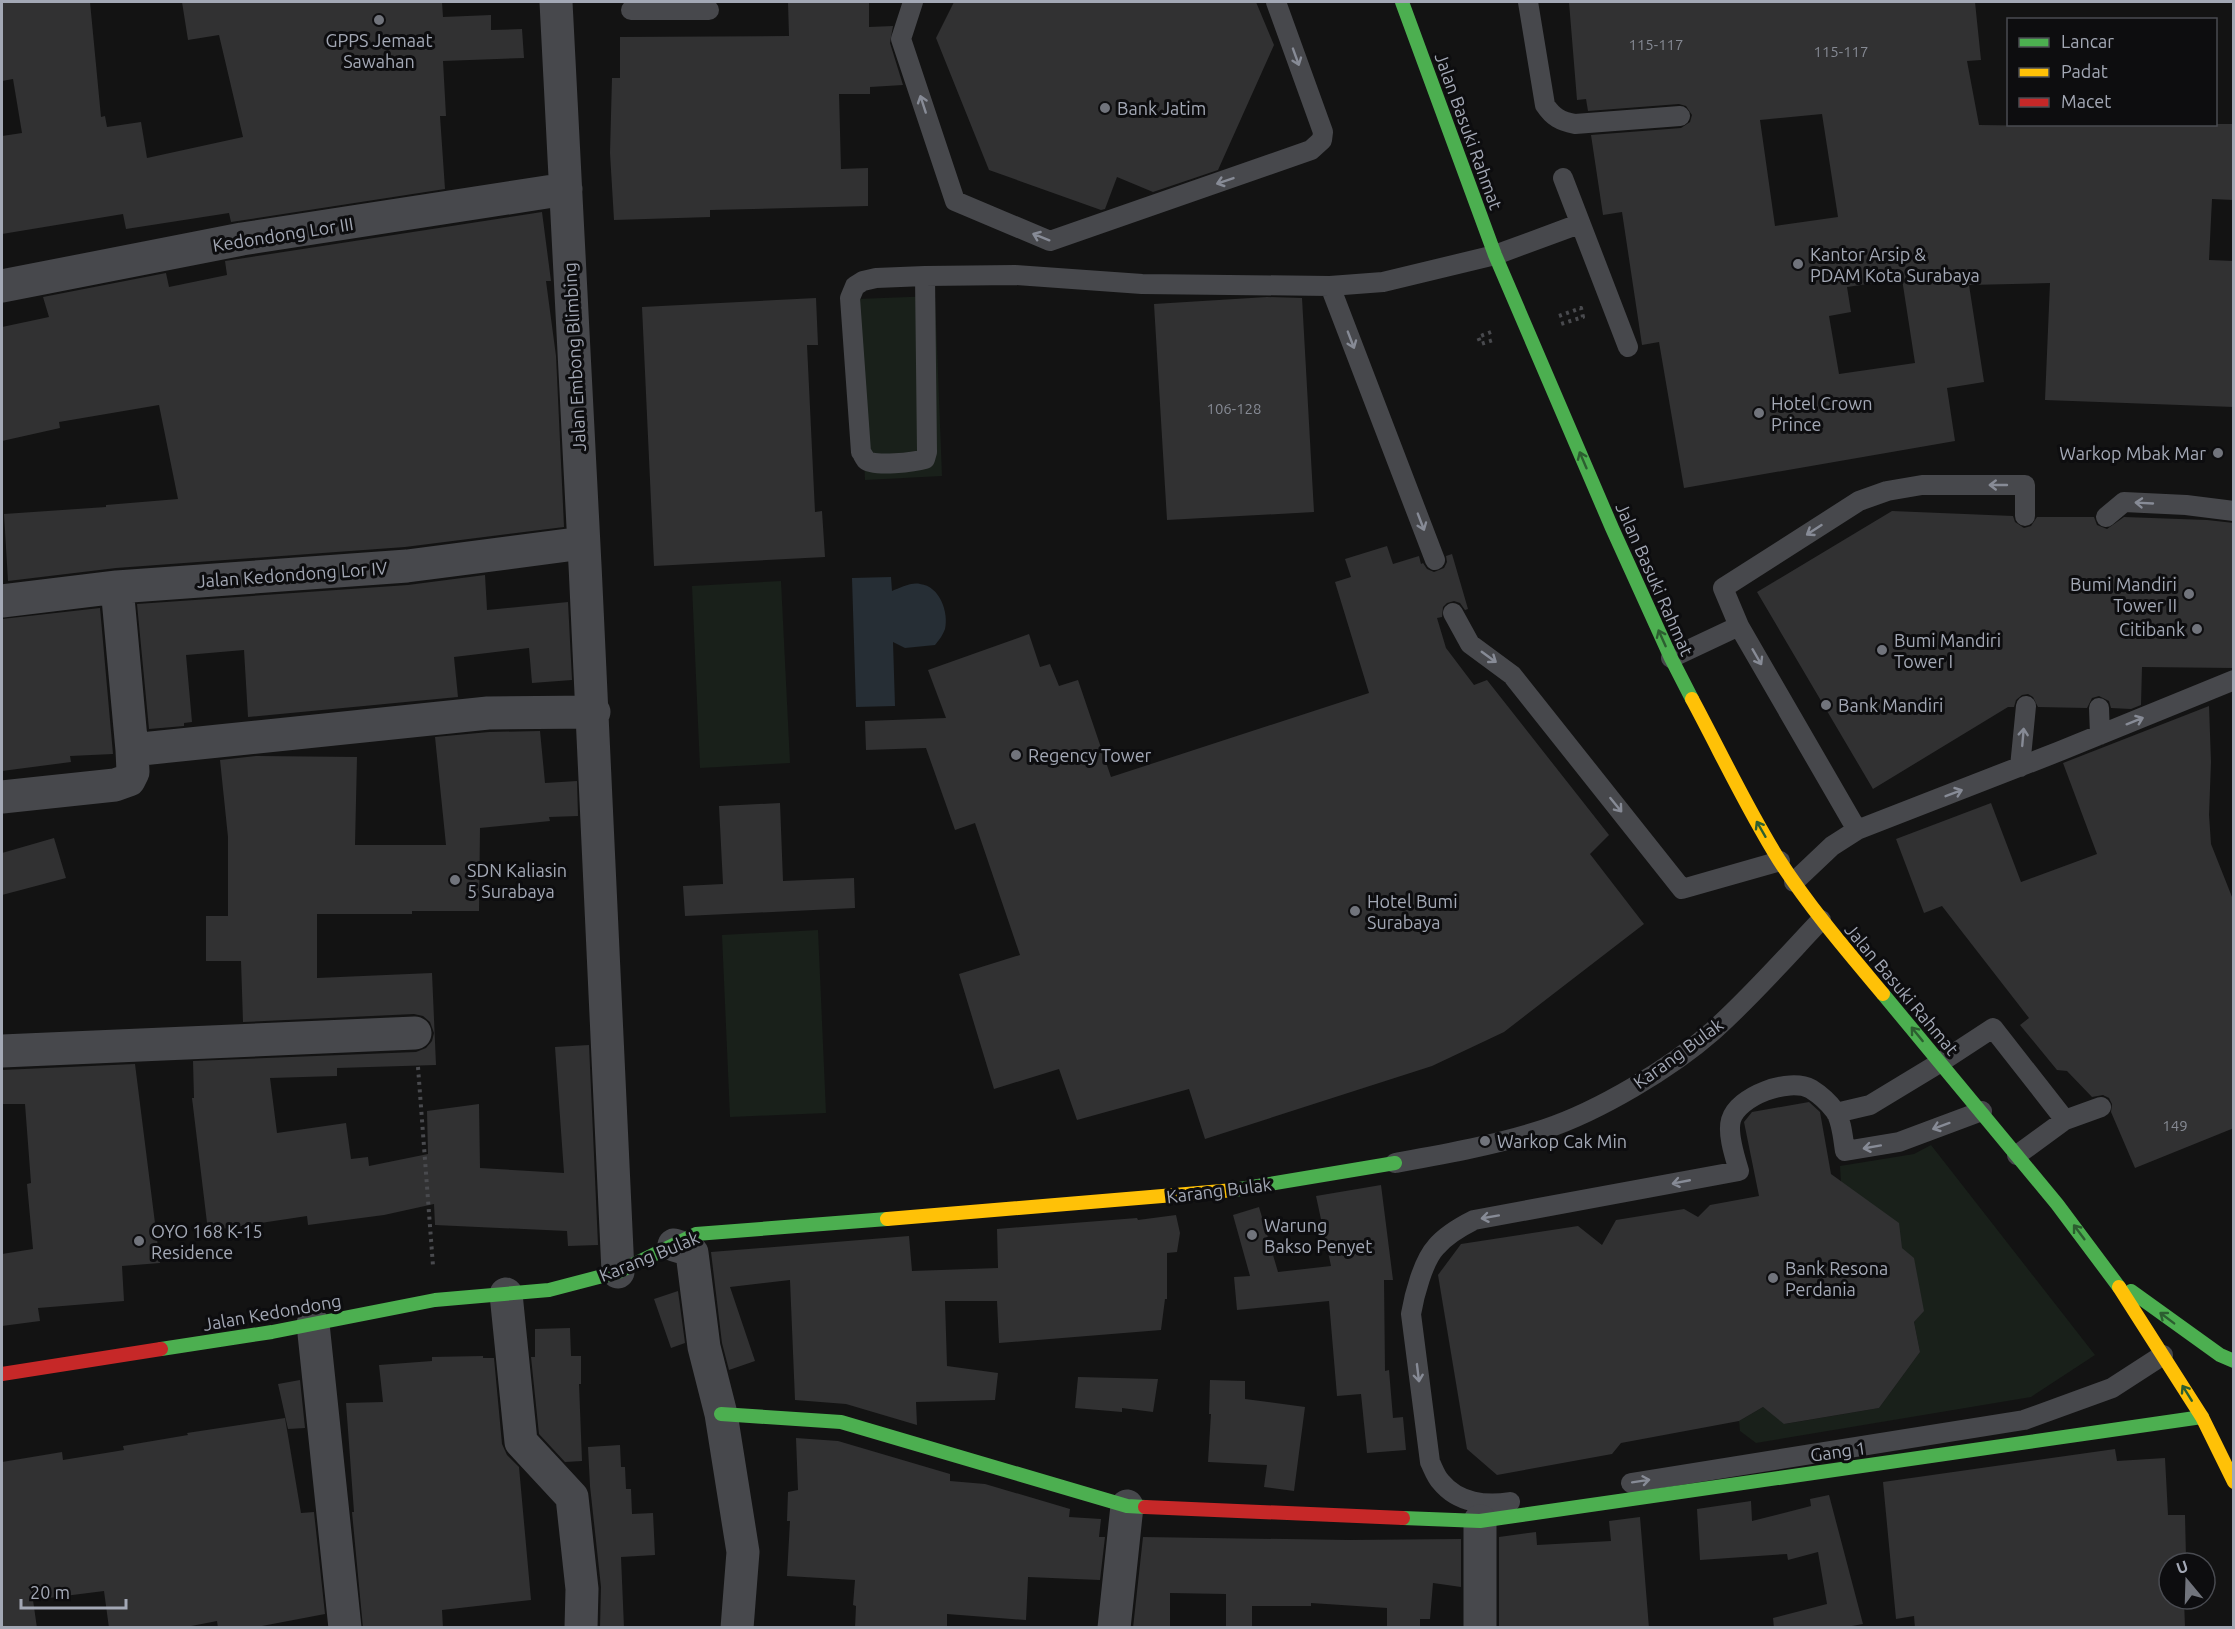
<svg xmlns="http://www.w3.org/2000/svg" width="2235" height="1629" font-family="Ubuntu,sans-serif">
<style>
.green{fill:#19201a}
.water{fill:#262e35}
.building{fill:#313132;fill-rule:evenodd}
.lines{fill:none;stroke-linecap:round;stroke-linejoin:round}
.path{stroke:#494a4e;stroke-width:4;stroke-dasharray:3 4.5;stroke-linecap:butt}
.lane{stroke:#47484c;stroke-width:20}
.street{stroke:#47484c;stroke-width:33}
.fast{stroke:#4caf50;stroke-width:14}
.slow{stroke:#ffc107;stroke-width:14}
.jam{stroke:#c62828;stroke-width:14}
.oneway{stroke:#878b96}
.oneway2{stroke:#2c5e30}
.poi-dot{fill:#71747c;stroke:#0d0d0f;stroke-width:2}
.labels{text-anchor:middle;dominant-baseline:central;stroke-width:6;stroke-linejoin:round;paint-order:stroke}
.number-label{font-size:15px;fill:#868a94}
.poi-label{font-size:18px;fill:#a3a8b5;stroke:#0d0d0f;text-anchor:start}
.street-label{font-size:18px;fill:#a3a8b5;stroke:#0d0d0f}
</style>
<rect width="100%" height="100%" fill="#131313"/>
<path class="green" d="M935,296l7,180 -77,4 -8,-181z
M781,581l9,182 -90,5 -8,-182z
M818,930l8,183 -96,4 -8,-182z
M1931,1145l164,210 -64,42 -275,46 -16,-12 -1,-10 24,-14 22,17 94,-16 41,-56 -6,-30 9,-11 -21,-63 -61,-66 -1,-16 74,-12z"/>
<path class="water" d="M891,577l1,14c8,-3 19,-9 28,-7 20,2 29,29 25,45 -2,6 -6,11 -10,16l-30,3 -12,-6 2,64 -39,1 -4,-129z"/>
<path class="building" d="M2,2h88l11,115 4,-1 2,11 34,-5 6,36 96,-21 -24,-102 -31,5 -6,-38h260l1,15 48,-2v15l31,-1 2,29 -81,3 3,55h-6l5,73 -214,33 -2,-9 -103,16 -3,-15 -121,20v-98l20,-3 -9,-54 -11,2z
M788,2h81v25l24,-1 -3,17 13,42 -33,2v7h-31l2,75 27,-1v38l-158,4v7l-96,3 -4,-67 2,-75h8v-41l169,-1z
M954,2h302l18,43 -56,125 -65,22 -36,-15 -12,32 -4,1 -112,-40 -53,-132z
M1569,2h406l6,58 -14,1 12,64 84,1v-2h171v76l-22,-1 -3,61 25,1v146l-189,-7 5,-117 -81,2 15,97 -37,6 8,53 -271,47 -25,-146 -17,3 -20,-133 -19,3 -12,-80 90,-7 9,-6 2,-7 -6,-9 -7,-2 -91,7 -2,-12 -9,1zM1822,114l16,103 -63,9 -15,-106zM1902,279l13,84 -76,11 -10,-58 22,-4 -4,-25z
M542,212l9,69h-5l10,75 8,171 -159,20 -289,21 -108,13 -4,-67 102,-7v-2l72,-6 -19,-94 -100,17 1,6 -58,13v-114l47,-10 -6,-20 123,-24 3,14 58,-12 -2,-14z
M1267,297l35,1 12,214 -147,8 -13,-216z
M816,298l2,47h-11l8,167 7,-1 3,46 -171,9 -12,-259z
M1892,511l121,5 2,6 9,6 7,-2 6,-9h57l3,8 10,4 17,-12 83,3 27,3v145l-92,-1 -1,38 -10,4 -20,-1 -2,-7 -10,-5 -7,2 -5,10 -49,-1 -5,-10 -5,-3 -6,1 -6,5 -2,7h-6l-135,82 -116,-197z
M1387,546l6,18 26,-8 2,8 2,-1 4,6 7,3 10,-4 3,-6 -1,-6 6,-2 16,55 -3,1 -5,-7 -6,-2 -7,2 -4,4 -1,10 -5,1 9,30 28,37 13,-5 122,155 -19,19 54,70 -140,108 -72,34 -227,73 -16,-50 -112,31 -18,-51 -65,20 -35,-115 61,-19 -45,-132 -20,7 -29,-82 -60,2 -1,-29 81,-3 -18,-48 101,-36 11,33 10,-3 9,22 19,-6 33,97 258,-84 -34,-111 16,-5 -6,-18z
M485,575l2,35 81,-8 4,78 -40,3 -3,-35 -75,9 4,40 -210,20 -4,-67 -58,5 6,67 -8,1v3l-35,3 -12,-125 271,-19z
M100,608l13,146 -43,2 1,6 -69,9v-152z
M2209,706l2,56 -2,53 2,29 23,58v226l-99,40 -24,-56 1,-8 -3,-6 -6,-3 -11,2 -25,-26 -10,-1 -37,-45 9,-7 -87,-112 -18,7 -28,-74 95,-36 30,79 76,-28 -34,-91z
M540,731l5,52 32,-2 1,35 -29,1 1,4 -70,7 -1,83h-67v3h-95v64l115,-5 4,92 -99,3v8l-67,2 7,55 69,-10 5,36 17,-2 1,9 59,-12 -1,-43 52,-7 1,64 84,5 -9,-126 34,-2 9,200 -30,1 -1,-15 -132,-6 -1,-21 -50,11 -76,10 -1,-9 -99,15 -16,-133h2l-1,-37 223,-9 10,-4 6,-7 2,-8 -4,-11 -7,-6 -9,-2 -171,8 -2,-61h-35v-45h22v-79l-8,-77 36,-4 101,1 -2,88h91l-11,-108 54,-5z
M780,803l3,78 71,-3 1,30 -170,8 -2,-30 40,-2 -4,-78z
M54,838l12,40 -64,17v-42z
M135,1064l25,199 -38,3 2,35 -86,7 2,13 -38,5v-72l31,-5 -6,-65 4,-1 -6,-79h-23v-34z
M1809,1102l11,10 11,62 68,49 3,25 12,10 10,53 -10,11 6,30 -41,56 -95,16 -21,-17 -24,14 -118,22 -9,11 -115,21 -30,-26 -29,-174 23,-31 117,-18 24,19 14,-25 68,-11 14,8 12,-12 49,-9 -15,-74 8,-10z
M1381,1185l12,95h-9l1,91 4,-1 4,48 10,-1 3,33 -39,3 -6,-59 -24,2 -8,-95 -92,9 -3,-33 16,-1 -17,-61 26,-8 19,65 53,-6 -15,-70z
M1176,1215l4,18 -3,19 -10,1v46h-2l-4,31 -162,13 -2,-42h-52l2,65 51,7 -3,27 -79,2 1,23 -71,-21 -51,-4 -5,-120 -60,7 25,74 -26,9 -7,-27 -11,-91 198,-16 3,35 86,-3 -1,-39 140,-11 1,2z
M678,1291l7,52 -14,5 -17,-49z
M570,1328l1,28h10v28h-2l3,77 -17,1 -26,-28 -8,-77h4v-28z
M483,1356v2h11l8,86 5,11 12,12 12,133 -89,10 1,18h-80l-11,-116h2l-8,-109 37,-1 -4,-37 53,-4v-4z
M1078,1377l80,2 -5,33 -31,-4v4l-47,-4z
M300,1380l5,48 -17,1 -10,-45z
M1210,1380l35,1v18l60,8 -11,84 -30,-4 3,-22 -59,-3 3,-48h-2z
M285,1418l16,95 13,-1 11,102 -73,14h-34l-1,-7 -36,7h-72l-5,-37 -71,9 4,28h-35v-166l60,-10 1,8 61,-10 -1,-4 65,-11 -1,-2z
M796,1438l42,3 112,33v7l35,3 85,25 -1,8 32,2 -2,18h6l-5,43 -72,-3 -2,43 -79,-6v14h-92l1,-22 -3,-1 2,-25 -68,-4 3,-55h-3l1,-29 10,-2z
M620,1445l1,22h4l1,22h5l1,25 21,-1 2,42 -34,2 3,71h-24l1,-41 -11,-101 -2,-39z
M2115,1449l2,12 48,-3 3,57h17l1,43 -5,1 1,4h-13v36h15l1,29h-270l-1,-12 -18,3 -13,-137z
M1829,1495l34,129 -22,4h-67l-1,-10 54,-14 -9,-52 -30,8 -1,-6 -87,6 -3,-51 54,-8 1,20 59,-15 -1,-7z
M1640,1517l9,111h-150v-91l37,-5 1,13 74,-4 -2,-20z
M1143,1537l206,3 112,-1v48l-28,-4 -3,36h-10v9h-33v-20l-76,-5v3h-59v22h-26v-34l-56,-1v35h-37z"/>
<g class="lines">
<path class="path" d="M1559,316l22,-8 2,9 -22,7
M1491,332l-13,5 3,7 15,-5
M418,1067l15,199"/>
<path class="lane" d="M913,2l-12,37 54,162 95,40 261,-91 11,-10 1,-8 -47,-130
M1528,2l17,103c8,12 15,16 30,19l105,-8
M631,10h78
M1563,178l65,169
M925,276l2,176 -2,7c-10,3 -51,8 -59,1 -1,-1 -4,-7 -5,-8l-11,-154 5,-12 8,-5 13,-3 49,-2 90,-1 127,9 188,2 53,-4 112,-27 84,-31
M1330,286l105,274
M2106,517l18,-15 62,3 48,6
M1453,613l17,31 42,31 170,214 98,-28
M1739,626l-16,-38 136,-87 28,-10 35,-6h103v31
M1671,658l68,-32 118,204
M2099,708l1,27
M2020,767l6,-61
M1794,882l38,-36 25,-16 203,-79 174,-71
M1836,1113l34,-8 71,-43 52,-34 72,92
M2017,1155l48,-35 36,-13
M1395,1163c50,-9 101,-18 150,-34 54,-18 126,-61 168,-98 39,-35 73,-74 108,-111
M1631,1483l393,-63 88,-32 51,-33
M1510,1502c-24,4 -52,1 -69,-20 -5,-5 -8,-14 -11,-20l-19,-148c3,-18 12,-53 25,-67 10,-12 24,-20 38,-27l265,-49c-4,-14 -12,-37 -8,-51 7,-24 58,-43 80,-31 8,5 18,14 24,22 7,10 8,28 10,40l54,-9 83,-31"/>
<path class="street" d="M556,2c23,423 43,847 62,1270
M2,286l240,-47 324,-50
M117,587l15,163
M2,601l115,-14 290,-21 176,-23
M2,797l113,-12 14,-5 4,-8 -1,-22 356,-37 106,-1
M2,1051l413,-18
M674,1245l13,4 5,4 12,94 17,67 22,138 -6,76
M506,1294l15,148 51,55 10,92 -1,39
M313,1324l32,304
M1480,1521v107
M1114,1628l13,-122"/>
<path class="fast" d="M1402,2l93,253 117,273 59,130 21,41
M1883,994l174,210 62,83
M1234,1190l161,-27
M2131,1291l89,64 14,6
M161,1349l111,-17 163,-32 114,-10 69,-18 78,-38 191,-15
M721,1414l120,8 286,84 18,1
M1403,1518l77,3 722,-104"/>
<path class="slow" d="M1692,699c29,54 55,110 87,161 31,48 68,91 104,134
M887,1219l347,-29
M2119,1287l83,130 32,65"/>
<path class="jam" d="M2,1374l159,-25
M1145,1507l258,11"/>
</g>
<defs><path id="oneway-shaft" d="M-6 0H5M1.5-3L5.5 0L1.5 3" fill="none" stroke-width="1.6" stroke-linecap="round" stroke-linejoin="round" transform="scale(1.5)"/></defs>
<g class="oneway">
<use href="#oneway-shaft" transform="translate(1296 57) rotate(70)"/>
<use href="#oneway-shaft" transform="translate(923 104) rotate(-108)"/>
<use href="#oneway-shaft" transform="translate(1225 181) rotate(161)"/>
<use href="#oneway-shaft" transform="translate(1041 237) rotate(-158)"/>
<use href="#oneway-shaft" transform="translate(1351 340) rotate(69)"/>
<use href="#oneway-shaft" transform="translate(1998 485) rotate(180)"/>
<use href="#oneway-shaft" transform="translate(2144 503) rotate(-177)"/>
<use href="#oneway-shaft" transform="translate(1421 522) rotate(69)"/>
<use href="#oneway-shaft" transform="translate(1814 530) rotate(147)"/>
<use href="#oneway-shaft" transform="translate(1489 657) rotate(36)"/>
<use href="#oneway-shaft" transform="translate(1757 657) rotate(60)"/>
<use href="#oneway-shaft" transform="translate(2135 721) rotate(-22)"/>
<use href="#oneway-shaft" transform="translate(2023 737) rotate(-85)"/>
<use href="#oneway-shaft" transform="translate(1954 793) rotate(-21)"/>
<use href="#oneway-shaft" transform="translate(1616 805) rotate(51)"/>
<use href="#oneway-shaft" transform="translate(1941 1126) rotate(160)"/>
<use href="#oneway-shaft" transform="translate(1872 1147) rotate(170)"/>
<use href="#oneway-shaft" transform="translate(1681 1182) rotate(169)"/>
<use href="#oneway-shaft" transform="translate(1490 1217) rotate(170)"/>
<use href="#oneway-shaft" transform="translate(1418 1373) rotate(83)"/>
<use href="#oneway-shaft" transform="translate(1641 1481) rotate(-9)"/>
</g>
<g class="oneway2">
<use href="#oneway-shaft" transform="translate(1583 460) rotate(-113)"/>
<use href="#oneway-shaft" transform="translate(1662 638) rotate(-114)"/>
<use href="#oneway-shaft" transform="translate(1761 829) rotate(-120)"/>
<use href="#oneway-shaft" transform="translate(1917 1034) rotate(-129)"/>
<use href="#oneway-shaft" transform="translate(2079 1232) rotate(-127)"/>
<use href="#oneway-shaft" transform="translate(2167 1318) rotate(-143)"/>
<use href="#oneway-shaft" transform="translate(2187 1393) rotate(-122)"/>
</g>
<g class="poi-dot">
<circle cx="379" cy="20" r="6"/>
<circle cx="1105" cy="108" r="6"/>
<circle cx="1798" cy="264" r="6"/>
<circle cx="1759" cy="413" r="6"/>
<circle cx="2218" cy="453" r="6"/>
<circle cx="2189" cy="594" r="6"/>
<circle cx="2197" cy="629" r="6"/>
<circle cx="1882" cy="650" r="6"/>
<circle cx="1826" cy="705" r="6"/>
<circle cx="1016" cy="755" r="6"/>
<circle cx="455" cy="880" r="6"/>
<circle cx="1355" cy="911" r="6"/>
<circle cx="1485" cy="1141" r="6"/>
<circle cx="1252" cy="1235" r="6"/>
<circle cx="139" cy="1241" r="6"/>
<circle cx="1773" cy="1278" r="6"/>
</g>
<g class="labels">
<g class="number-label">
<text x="1656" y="44">115-117</text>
<text x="1841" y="51">115-117</text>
<text x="1234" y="408">106-128</text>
<text x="2175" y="1125">149</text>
</g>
<g class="poi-label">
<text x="379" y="40" text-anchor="middle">GPPS Jemaat<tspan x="379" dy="21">Sawahan</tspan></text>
<text x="1117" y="108">Bank Jatim</text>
<text x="1810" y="254">Kantor Arsip &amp;<tspan x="1810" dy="21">PDAM Kota Surabaya</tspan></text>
<text x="1771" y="403">Hotel Crown<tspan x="1771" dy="21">Prince</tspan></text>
<text x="2206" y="453" text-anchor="end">Warkop Mbak Mar</text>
<text x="2177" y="584" text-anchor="end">Bumi Mandiri<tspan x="2177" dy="21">Tower II</tspan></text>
<text x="2185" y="629" text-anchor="end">Citibank</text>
<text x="1894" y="640">Bumi Mandiri<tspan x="1894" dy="21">Tower I</tspan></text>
<text x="1838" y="705">Bank Mandiri</text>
<text x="1028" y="755">Regency Tower</text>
<text x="467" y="870">SDN Kaliasin<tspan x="467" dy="21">5 Surabaya</tspan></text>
<text x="1367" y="901">Hotel Bumi<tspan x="1367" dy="21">Surabaya</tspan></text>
<text x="1497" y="1141">Warkop Cak Min</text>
<text x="1264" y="1225">Warung<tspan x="1264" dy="21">Bakso Penyet</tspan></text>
<text x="151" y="1231">OYO 168 K-15<tspan x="151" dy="21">Residence</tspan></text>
<text x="1785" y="1268">Bank Resona<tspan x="1785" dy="21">Perdania</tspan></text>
</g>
<g class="street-label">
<text transform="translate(1469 131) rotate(70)">Jalan Basuki Rahmat</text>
<text transform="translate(283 234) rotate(-9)">Kedondong Lor III</text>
<text transform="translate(574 357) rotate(-93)">Jalan Embong Blimbing</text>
<text transform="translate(292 574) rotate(-4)">Jalan Kedondong Lor IV</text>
<text transform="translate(1655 579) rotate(66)">Jalan Basuki Rahmat</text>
<text transform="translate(1902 989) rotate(50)">Jalan Basuki Rahmat</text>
<text transform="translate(1678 1053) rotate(-36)">Karang Bulak</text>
<text transform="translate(1219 1190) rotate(-7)">Karang Bulak</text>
<text transform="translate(649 1256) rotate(-22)">Karang Bulak</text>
<text transform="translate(272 1312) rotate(-10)">Jalan Kedondong</text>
<text transform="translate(1838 1451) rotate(-8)">Gang 1</text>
</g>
</g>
<rect width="2235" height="1629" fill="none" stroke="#a3a8b5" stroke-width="6"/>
<rect x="2007" y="18" width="210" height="108" fill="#0d0d0f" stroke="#494b51" stroke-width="1.5"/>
<rect x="2019" y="38" width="30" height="9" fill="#4caf50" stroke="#494b51" stroke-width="1.5"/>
<text x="2061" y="48" font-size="18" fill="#a3a8b5">Lancar</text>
<rect x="2019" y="68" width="30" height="9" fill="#ffc107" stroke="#494b51" stroke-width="1.5"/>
<text x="2061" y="78" font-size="18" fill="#a3a8b5">Padat</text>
<rect x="2019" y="98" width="30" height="9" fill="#c62828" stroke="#494b51" stroke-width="1.5"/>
<text x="2061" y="108" font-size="18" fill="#a3a8b5">Macet</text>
<g transform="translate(2187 1581) rotate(341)"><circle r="28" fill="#0d0d0f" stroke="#494b51" stroke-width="1.5"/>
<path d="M0-4.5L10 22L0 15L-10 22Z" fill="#71747c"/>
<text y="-9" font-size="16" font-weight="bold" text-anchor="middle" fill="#a3a8b5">U</text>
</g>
<path d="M21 1599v9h105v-9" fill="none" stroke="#a3a8b5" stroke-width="3"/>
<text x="30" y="1599" font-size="18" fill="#a3a8b5" stroke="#0d0d0f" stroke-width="4.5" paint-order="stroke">20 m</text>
</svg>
